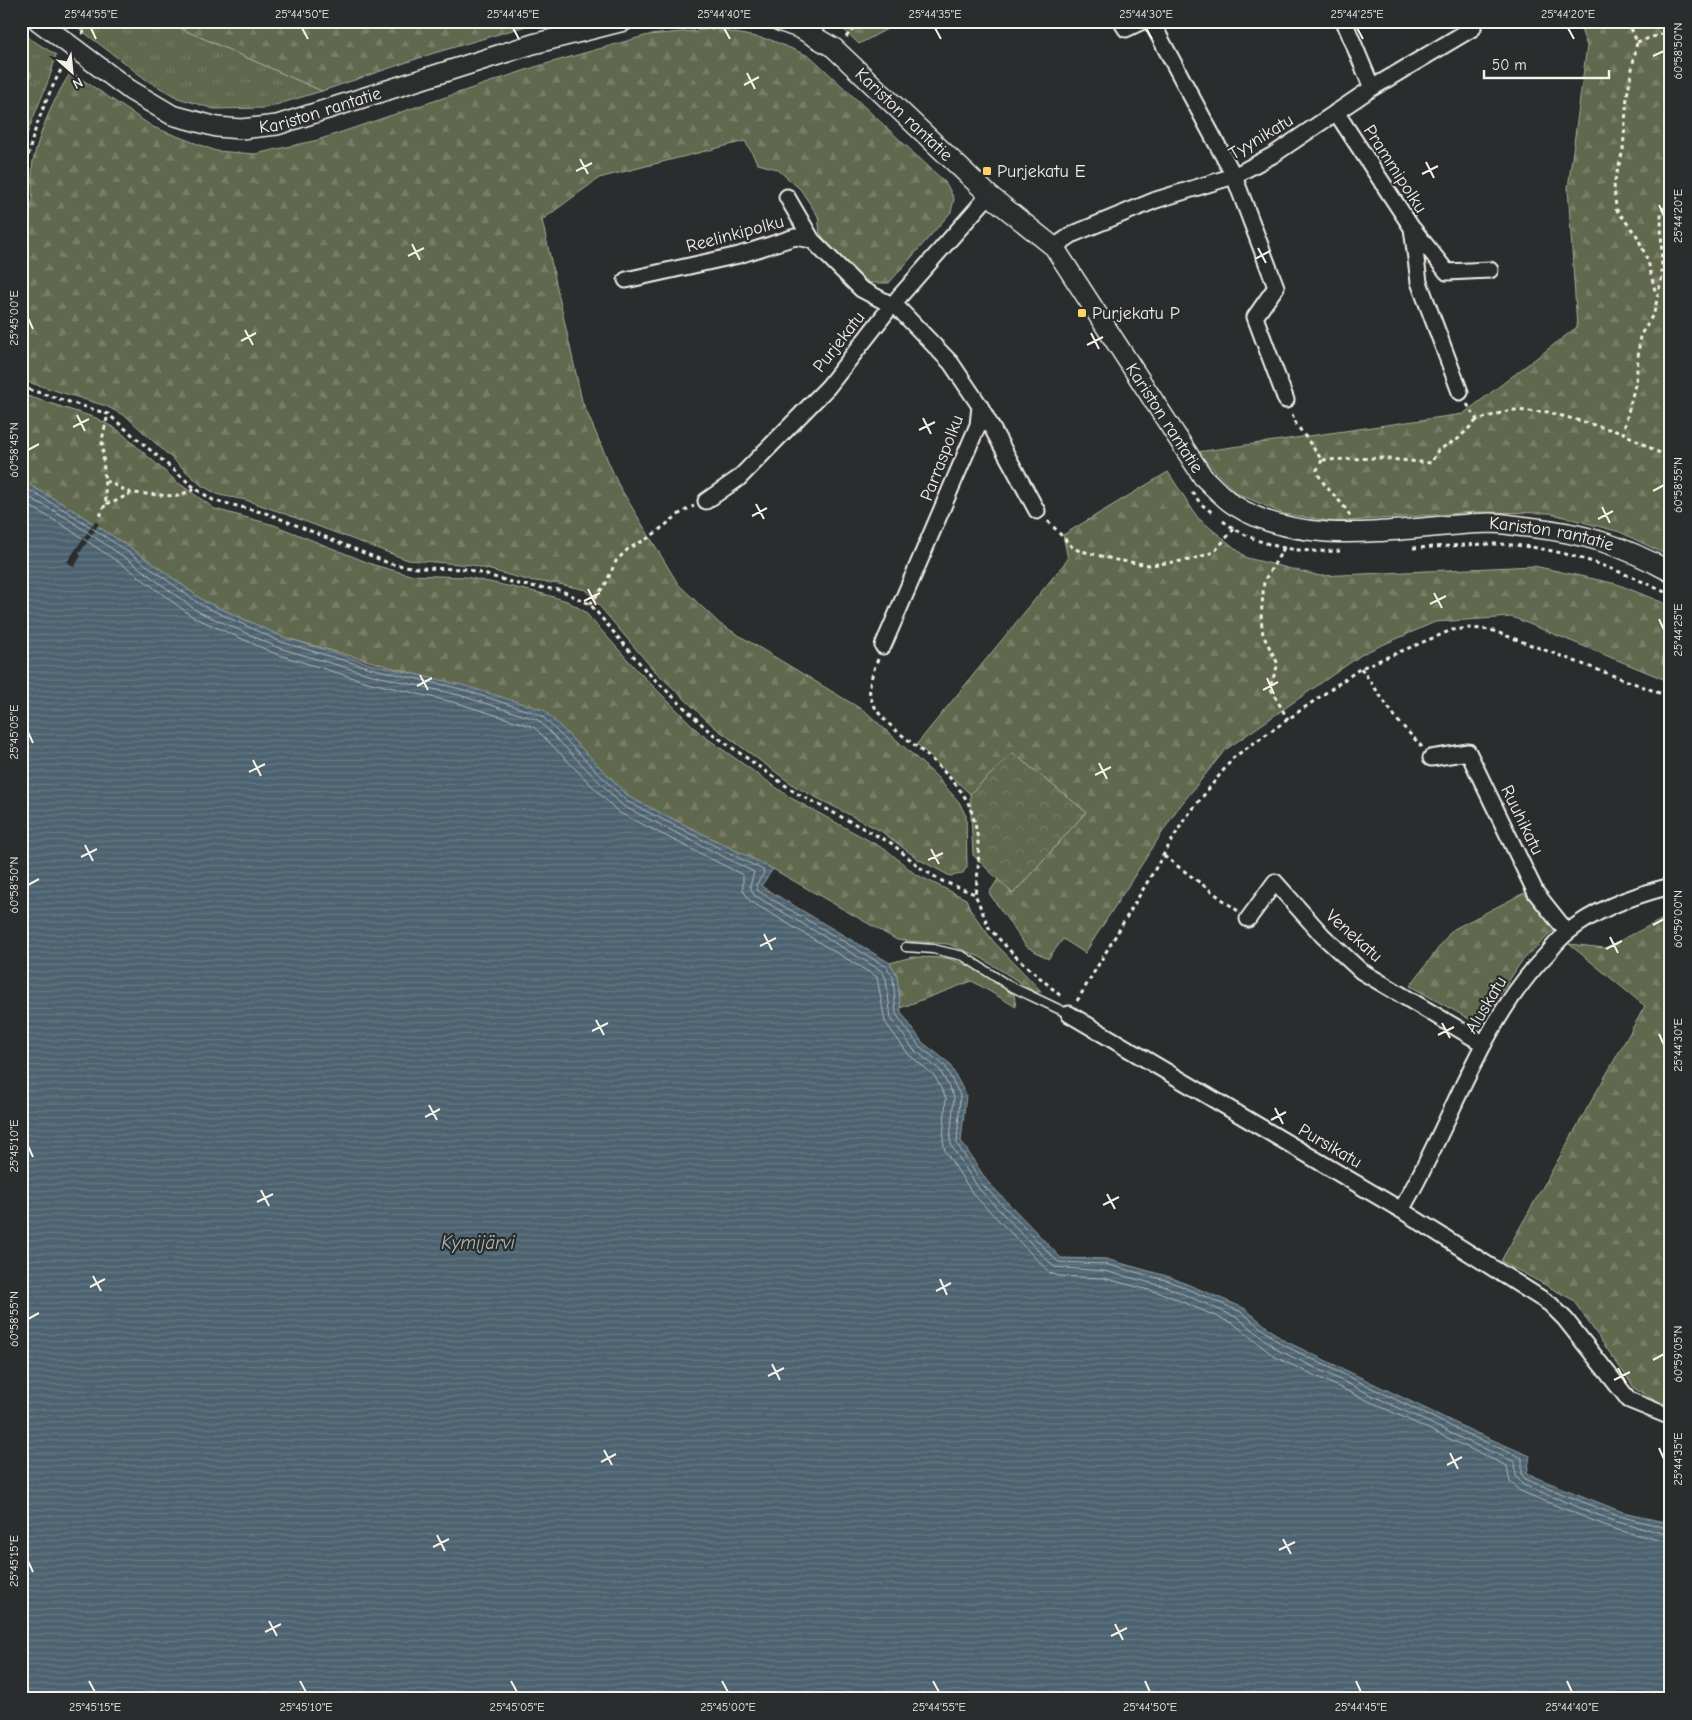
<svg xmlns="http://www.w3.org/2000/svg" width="1692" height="1720" font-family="'Comic Neue',sans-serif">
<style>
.grass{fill:url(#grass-tufts);stroke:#aaac9a}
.forest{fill:url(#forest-firs);stroke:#aaac9a}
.park{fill:url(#park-crowns);stroke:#aaac9a}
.water{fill:url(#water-rules);stroke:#909ba0}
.pier{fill:#2a2d2e}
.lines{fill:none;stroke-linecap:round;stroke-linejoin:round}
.shore{stroke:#b1b8b8;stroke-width:1}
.service-casing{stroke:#f4f1e8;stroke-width:11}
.minor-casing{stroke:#f4f1e8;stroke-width:19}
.tertiary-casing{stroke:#f4f1e8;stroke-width:22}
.path{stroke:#f4f1e8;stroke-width:3;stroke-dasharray:4 4;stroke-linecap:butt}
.service{stroke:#2a2d2e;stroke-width:8}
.minor{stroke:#2a2d2e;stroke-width:15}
.tertiary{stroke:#2a2d2e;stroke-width:19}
.ticks{fill:none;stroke:#f4f1e8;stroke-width:2}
.poi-dot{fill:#ffd166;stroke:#2a2d2e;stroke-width:2}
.labels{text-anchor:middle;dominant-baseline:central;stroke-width:4.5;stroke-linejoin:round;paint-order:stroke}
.street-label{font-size:18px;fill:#f4f1e8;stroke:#2a2d2e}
.poi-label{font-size:18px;fill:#f4f1e8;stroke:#2a2d2e;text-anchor:start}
.water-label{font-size:19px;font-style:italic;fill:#b1b8b8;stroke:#2a2d2e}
.neatline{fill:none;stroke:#f4f1e8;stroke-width:2}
.ticks-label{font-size:12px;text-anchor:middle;fill:#f4f1e8}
</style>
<defs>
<pattern id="grass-tufts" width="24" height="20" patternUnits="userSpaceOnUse" patternTransform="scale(1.25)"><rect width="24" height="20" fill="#61674d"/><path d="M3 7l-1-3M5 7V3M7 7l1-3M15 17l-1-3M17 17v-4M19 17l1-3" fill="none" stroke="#787d67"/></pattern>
<pattern id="forest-firs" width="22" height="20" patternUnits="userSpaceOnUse" patternTransform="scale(1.25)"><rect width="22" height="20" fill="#61674d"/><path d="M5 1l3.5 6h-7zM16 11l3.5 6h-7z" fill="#787d67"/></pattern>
<pattern id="park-crowns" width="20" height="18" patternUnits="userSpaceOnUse" patternTransform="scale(1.25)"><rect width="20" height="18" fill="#61674d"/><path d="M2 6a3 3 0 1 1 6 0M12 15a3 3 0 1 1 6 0" fill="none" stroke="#787d67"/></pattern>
<pattern id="water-rules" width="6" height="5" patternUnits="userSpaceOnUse" patternTransform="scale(1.25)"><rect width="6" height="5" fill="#4d6270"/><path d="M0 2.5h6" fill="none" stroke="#677984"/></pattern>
</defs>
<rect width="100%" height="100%" fill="#2a2d2e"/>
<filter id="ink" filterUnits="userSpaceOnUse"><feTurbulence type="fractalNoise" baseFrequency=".02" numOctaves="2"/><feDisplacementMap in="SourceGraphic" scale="10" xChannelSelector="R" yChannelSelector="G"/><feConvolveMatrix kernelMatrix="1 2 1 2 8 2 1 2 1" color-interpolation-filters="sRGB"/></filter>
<g filter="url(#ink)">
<path class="grass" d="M69,21h95l158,70 -57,17 -51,1 -36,-11 -30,-17z
M21,33l35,22c-8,35 -27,65 -35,100v-51l7,-12 3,-19 -10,-11z
M1671,607v61l-9,-4z"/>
<path class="forest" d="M164,21h379l-112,33 -109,37z
M835,21h67l-43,23z
M1578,21h93v536l-51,-25 -71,-19 -74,-1 -139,10 -52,-8 -48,-21 -39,-41 266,-38 114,-87 -9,-139 19,-142z
M715,29l56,11 40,17 135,126 8,16 -3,13 -62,71h-19l-29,-21 -21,-29 -2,-17 -18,-27 -23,-20 -19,-5 -13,-23 -146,37 -57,42 40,181 36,83 60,100 42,40 146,88 69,63 24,27 7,14 1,51 -5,7 -12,2 -32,-17 -37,-28 -85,-44 -83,-61 -61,-58 -66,-78 -27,-6 -32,-4 -55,-15 -64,-5 -128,-48 -34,-12 -27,-5 -18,-10 -74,-68 -21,-11 -85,-26v-152c18,-18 8,-44 12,-67 7,-31 21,-63 38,-89l82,55 63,24 39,3 63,-14 217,-73 113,-32z
M21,62l10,11 -3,19 -7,12z
M21,394l75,24 22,12 59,52 38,27 59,16 100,40 36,10 56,2 78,17 23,7 17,10 51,57 66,66 90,64 97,53 27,23 51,25 5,12 22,30 49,51h-7l-55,-35 -32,-13 -51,-4 -124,-71 -144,-72 -85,-87 -261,-73 -79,-36 -67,-49 -67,-44 -49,-28z
M1168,472l30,46 49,40 73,18 214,-10 83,18 54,22 -9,58 9,4v14l-159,-65 -77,5 -71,31 -139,97 -49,61 -91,142 -22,-14 -15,20 -22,-13 -37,-53 9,-14 15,15 73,-82 -73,-58 -43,40 -53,-50 151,-185 -5,-24z
M1524,893l31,36 -34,33 -41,63 -70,-39 42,-56z
M1671,915v488h-11l-25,-14 -62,-89 -72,-39 144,-255 -76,-62 36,4z
M912,957l35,1 28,10 39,27 2,12 -44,-26 -72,27 -3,-33 -7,-12z"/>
<path class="park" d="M1013,753l73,59 -73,82 -40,-39 -3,-61z"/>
<path class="water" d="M21,480l49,28 67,44 67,49 79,36 88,27 91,21 82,25 85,87 144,72 -12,17 129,77 7,12 4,37 21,30 27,21 17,32 -5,46 26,40 74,77 45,1 64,18 74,31 39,32 189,91 58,25 -3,18 93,37 51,13v175h-1650z"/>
<path class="pier" d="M95,521l4,3 -20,30 2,2 -7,11 -7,-5z"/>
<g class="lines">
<path class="shore" d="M21,486l47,26 66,44 67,49 80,37 89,26 91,21 80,26 85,86 137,69 1,3 -8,12 2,6 129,76 6,10 3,37 23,32 26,20 15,29 -3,49 26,41 75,77 47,2 64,17 72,31 40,32 188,91 53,23v16l3,5 93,37 53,13
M21,493l44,24 65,44 67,50 82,37 89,26 91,21 79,25 85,86 131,66 -4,14 4,9 128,76 4,8 5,39 23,32 26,20 14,27 -4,43 2,7 27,42 75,78 50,4 63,16 71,31 40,32 189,91 48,21 1,14 7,9 93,37 55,13
M21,501l40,23 65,43 67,50 83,37 91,28 90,21 77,24 84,85 125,63v15l7,11 127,76 8,45 24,33 25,20 12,23 -3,42 2,11 28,43 77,79 9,3 44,2 61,16 70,30 41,33 232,109 3,16 10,9 94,38 57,14"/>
<g class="service-casing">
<path id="service" d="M906,947l27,2 30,7 45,29 61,29"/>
</g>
<g class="minor-casing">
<path id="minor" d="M1121,21l5,8 17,-8
M1151,21l83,155 42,111 -21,30 31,83
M1344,21l28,67
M1336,112l76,116 7,54 41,110
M787,197l25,43
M1413,229l34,43 43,-2
M1054,247l19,-13 83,-34 78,-24 39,-21 99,-67 101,-60
M626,280l113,-25 56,-18 17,3 49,49 38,20 52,54 29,43 -2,19 -95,221
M980,406l57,105
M706,501l33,-23 89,-91 64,-82 97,-110
M1431,758l37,-6 68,141 31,39
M1248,919l27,-37 48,54 38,35 123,73
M1069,1014l332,196 149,94 15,15 64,81 42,17
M1401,1210c50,-84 77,-185 146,-256 6,-7 13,-16 21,-22 29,-24 67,-37 103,-46"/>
</g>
<g class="tertiary-casing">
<g id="tertiary">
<path id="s1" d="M38,21l92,69 42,25 45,12 24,2 36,-4 256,-81 91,-23"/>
<path id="s2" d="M779,21l22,8 33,19 155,147 65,52 149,230c10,9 20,21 31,28 73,47 175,20 256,18 13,0 26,3 38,4 55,6 94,18 143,45"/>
</g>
</g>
<path class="path" d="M1628,21l9,21 -10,54 -4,54 -9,34 2,25 21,27 11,25 8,34
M82,34l8,-13
M846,37l15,-16
M1637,42l25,-8 9,2
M1671,202l-10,9 1,65 -8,37 -14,23 -4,45 -13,52 48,26
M21,211c5,-10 4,-36 6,-50 7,-35 21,-67 38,-99
M21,387l87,27 88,75 17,11 56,14 122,50 27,4 48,1 56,16 38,5 30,14 57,68 63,60 86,61 95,50 31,26 20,12 33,13 14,34 25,27 48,42
M1467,404l10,16 34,-10 37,2 75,21
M1292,414l4,10 26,36 57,-2 52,5 7,-13 20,-11 19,-19
M1322,460l-5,10c5,18 24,28 33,46
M106,481l25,12
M1192,492l9,12 13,10
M106,503h6l19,-10 45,3 20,-7
M100,516l6,-13 -4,-63 6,-26
M1048,521l26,28 42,11 34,5 40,-5 24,-8 20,-23
M1223,521c35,26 73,32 117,30
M1284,548l-20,33 -3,37 2,17 15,29 -8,23 18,33
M1413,548c28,-1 56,-4 84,-4 62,2 119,24 174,51
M590,604l15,-19 11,-24 12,-12 22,-12 32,-25 12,-6
M878,659c-4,9 -10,26 -8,36 7,25 30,37 48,53 16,13 43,38 51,57 12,29 11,58 6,89
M1361,668l37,53 25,27
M1164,856l74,55
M1077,1001l107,-181 50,-63 127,-89 91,-38 19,-2 20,2 153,57 23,9 4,7"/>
<use href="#service" class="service"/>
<use href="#minor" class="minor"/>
<use href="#tertiary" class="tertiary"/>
</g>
</g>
<path class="ticks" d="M91,28l5,11M302,28l6,11M513,28l6,11M724,28l6,11M935,28l6,11M1146,28l6,11M1357,28l6,11M1568,28l6,11M1653,56l11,-5M747,73l8,16M744,85l15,-8M580,159l8,15M1426,162l8,16M576,171l16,-8M1422,174l16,-8M1659,205l5,11M412,244l8,16M1258,248l8,15M408,256l16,-8M1255,259l15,-8M28,318l5,11M245,330l8,15M1091,333l8,16M241,341l15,-8M1087,345l16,-8M77,415l8,16M923,418l8,16M73,427l16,-8M919,430l16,-8M28,450l11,-6M1653,491l11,-6M756,504l8,15M1602,507l8,16M752,516l15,-8M1598,519l15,-8M588,589l8,16M1434,593l8,15M584,601l16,-8M1430,604l16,-8M1659,619l5,11M420,675l8,15M1267,678l7,16M417,686l15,-8M1263,690l15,-8M28,732l5,11M253,760l8,16M1099,763l8,16M249,772l16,-8M1095,775l16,-8M85,845l8,16M931,849l8,15M81,857l16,-8M928,860l15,-7M28,885l11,-6M1653,925l11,-6M764,934l8,16M1610,937l8,16M760,946l16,-8M1606,949l16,-8M596,1020l8,15M1442,1023l8,15M592,1031l16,-8M1659,1034l5,11M1438,1035l16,-8M429,1105l8,15M1275,1108l8,16M425,1117l15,-8M1271,1120l15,-8M28,1146l5,11M261,1190l8,16M1107,1194l8,15M257,1202l16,-8M1103,1205l16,-8M93,1276l8,15M940,1279l7,16M90,1287l15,-8M936,1291l15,-8M28,1319l11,-6M1653,1360l11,-6M772,1364l8,16M1618,1368l8,15M768,1376l16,-8M1614,1380l16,-8M1659,1448l5,11M604,1450l8,15M1450,1453l8,16M601,1462l15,-8M1447,1465l15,-8M437,1535l8,16M1283,1539l8,15M433,1547l16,-8M1279,1550l16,-8M28,1561l5,11M269,1621l8,15M1115,1624l8,16M265,1632l16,-8M1111,1636l16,-8M89,1681l6,11M300,1681l6,11M511,1681l6,11M722,1681l6,11M933,1681l6,11M1145,1681l5,11M1356,1681l5,11M1567,1681l5,11"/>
<g class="poi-dot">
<rect x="982" y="166" width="10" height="10" rx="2.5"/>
<rect x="1077" y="308" width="10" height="10" rx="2.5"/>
</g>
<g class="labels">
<g class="street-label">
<text stroke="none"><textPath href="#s1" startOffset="316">Kariston rantatie</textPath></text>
<text stroke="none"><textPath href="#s2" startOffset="158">Kariston rantatie</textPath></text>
<text transform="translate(1261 137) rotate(-31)">Tyynikatu</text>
<text transform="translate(1395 169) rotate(57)">Prammipolku</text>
<text transform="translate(735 234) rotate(-15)">Reelinkipolku</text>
<text transform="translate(839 342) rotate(-52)">Purjekatu</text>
<text stroke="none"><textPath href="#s2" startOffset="562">Kariston rantatie</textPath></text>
<text transform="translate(942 458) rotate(-69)">Parraspolku</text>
<text stroke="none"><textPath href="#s2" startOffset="998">Kariston rantatie</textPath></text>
<text transform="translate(1522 820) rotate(64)">Ruuhikatu</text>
<text transform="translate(1354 936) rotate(42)">Venekatu</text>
<text transform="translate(1486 1005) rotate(-59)">Aluskatu</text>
<text transform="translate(1330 1146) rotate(30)">Pursikatu</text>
</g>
<g class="poi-label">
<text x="997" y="171">Purjekatu E</text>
<text x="1092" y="313">Purjekatu P</text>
</g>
<g class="water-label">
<text x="478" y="1243">Kymijärvi</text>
</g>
</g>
<rect width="1692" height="1720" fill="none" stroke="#2a2d2e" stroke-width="55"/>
<g transform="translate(72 72) rotate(153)" stroke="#2a2d2e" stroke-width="4" paint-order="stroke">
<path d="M0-4L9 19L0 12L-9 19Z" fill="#f4f1e8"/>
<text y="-8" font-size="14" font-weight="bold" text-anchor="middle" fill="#f4f1e8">N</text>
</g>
<path d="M1484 70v8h125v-8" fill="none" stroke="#f4f1e8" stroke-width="2.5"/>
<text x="1492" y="70" font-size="15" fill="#f4f1e8" stroke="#2a2d2e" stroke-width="4" paint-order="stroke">50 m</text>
<rect x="28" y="28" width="1636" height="1664" class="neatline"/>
<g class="ticks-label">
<text x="91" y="18">25°44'55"E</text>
<text x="302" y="18">25°44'50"E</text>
<text x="513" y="18">25°44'45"E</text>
<text x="724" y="18">25°44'40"E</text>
<text x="935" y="18">25°44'35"E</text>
<text x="1146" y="18">25°44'30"E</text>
<text x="1357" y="18">25°44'25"E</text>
<text x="1568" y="18">25°44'20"E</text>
<text transform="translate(1678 51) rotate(-90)" y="4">60°58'50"N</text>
<text transform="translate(1678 216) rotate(-90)" y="4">25°44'20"E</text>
<text transform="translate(14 318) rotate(-90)" y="4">25°45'00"E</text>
<text transform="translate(14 450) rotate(-90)" y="4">60°58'45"N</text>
<text transform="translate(1678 485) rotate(-90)" y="4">60°58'55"N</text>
<text transform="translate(1678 630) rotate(-90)" y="4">25°44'25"E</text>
<text transform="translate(14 732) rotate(-90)" y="4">25°45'05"E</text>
<text transform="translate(14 885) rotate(-90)" y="4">60°58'50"N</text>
<text transform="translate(1678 919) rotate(-90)" y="4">60°59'00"N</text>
<text transform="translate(1678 1045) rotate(-90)" y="4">25°44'30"E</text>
<text transform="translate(14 1146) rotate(-90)" y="4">25°45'10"E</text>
<text transform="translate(14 1319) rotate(-90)" y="4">60°58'55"N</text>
<text transform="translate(1678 1354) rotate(-90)" y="4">60°59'05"N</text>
<text transform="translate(1678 1459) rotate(-90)" y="4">25°44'35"E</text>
<text transform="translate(14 1561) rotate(-90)" y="4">25°45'15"E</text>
<text x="95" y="1711">25°45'15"E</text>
<text x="306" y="1711">25°45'10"E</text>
<text x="517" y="1711">25°45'05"E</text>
<text x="728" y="1711">25°45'00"E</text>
<text x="939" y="1711">25°44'55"E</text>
<text x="1150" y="1711">25°44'50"E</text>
<text x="1361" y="1711">25°44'45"E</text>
<text x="1572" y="1711">25°44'40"E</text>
</g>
</svg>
